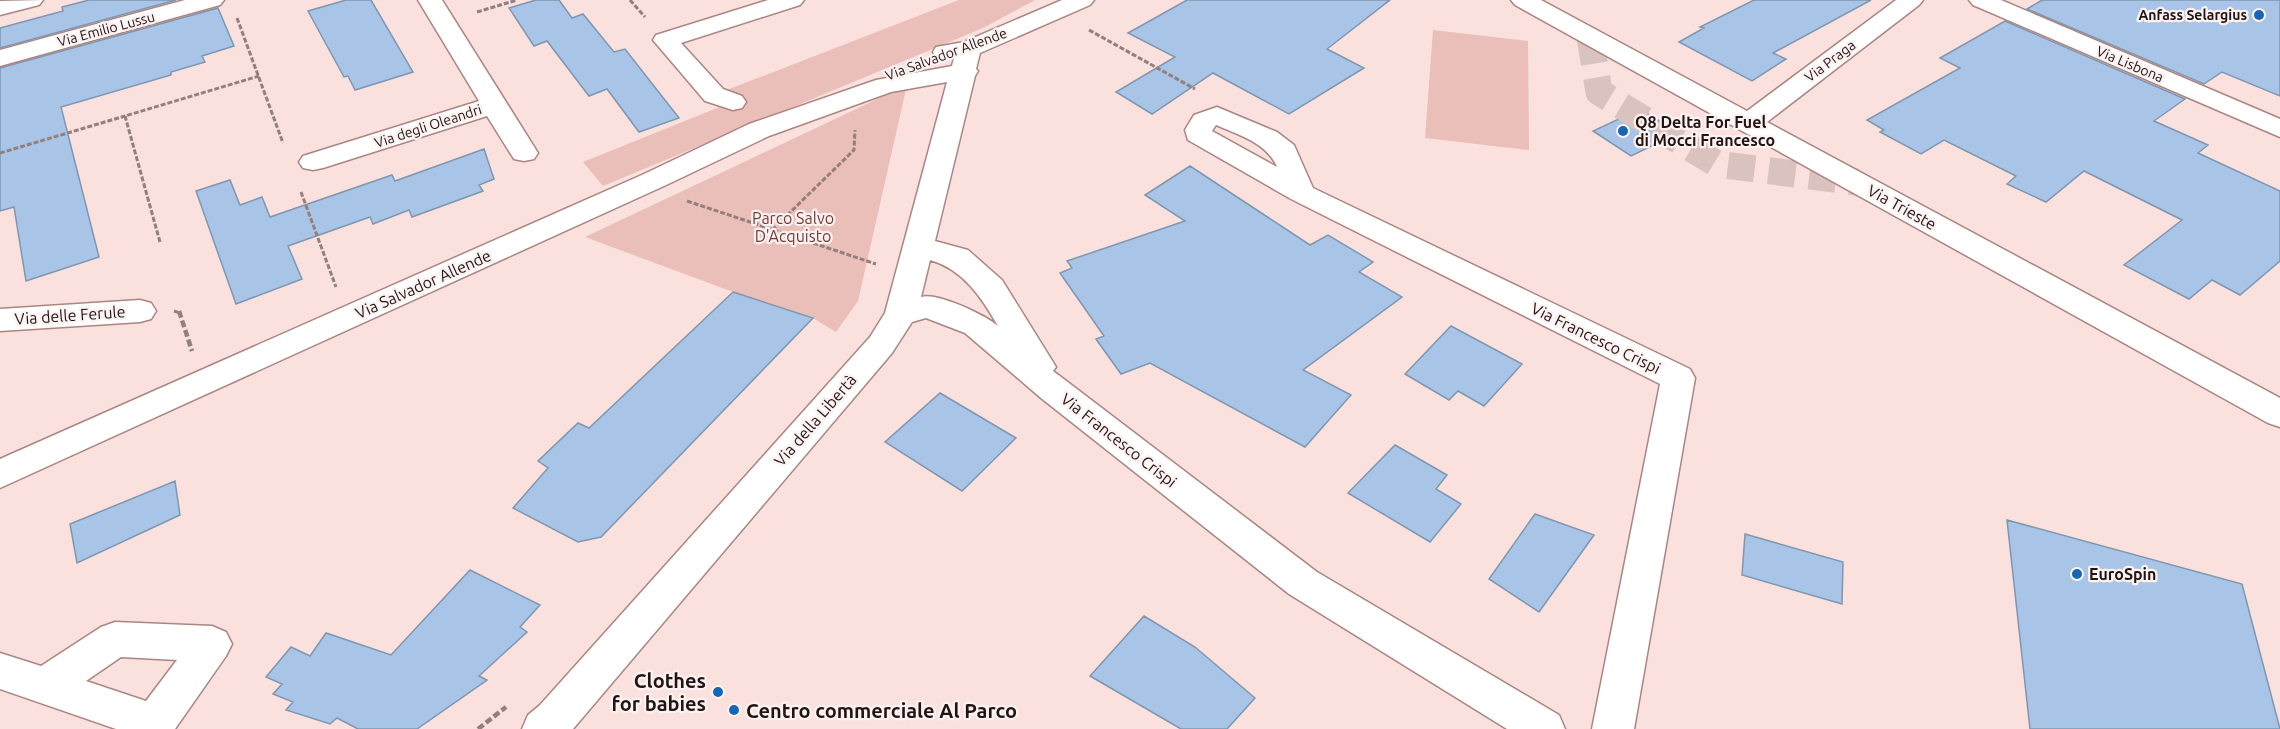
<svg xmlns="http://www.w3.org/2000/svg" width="2280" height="729" font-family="Ubuntu,sans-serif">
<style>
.green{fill:#eabeb9}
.building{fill:#a8c5e7;stroke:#7f96b0;stroke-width:1.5}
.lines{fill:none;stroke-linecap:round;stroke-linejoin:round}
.minor-tunnel{stroke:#dac2bf;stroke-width:27;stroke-dasharray:27 14;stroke-linecap:butt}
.minor-casing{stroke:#ab8581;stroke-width:3}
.path-far1{stroke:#937f7c;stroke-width:3;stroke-dasharray:5 2;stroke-linecap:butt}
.path{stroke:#937f7c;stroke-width:4.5;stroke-dasharray:7 3;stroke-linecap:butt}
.minor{fill:#fff;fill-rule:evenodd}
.poi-dot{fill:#1766b5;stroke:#fbf2f1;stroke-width:2}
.labels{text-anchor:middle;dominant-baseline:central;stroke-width:4.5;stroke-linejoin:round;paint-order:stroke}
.far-poi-label{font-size:14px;font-weight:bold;fill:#221413;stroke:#fbf2f1;text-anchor:end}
.far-street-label{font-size:14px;fill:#221413;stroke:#fbf2f1}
.poi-label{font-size:16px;font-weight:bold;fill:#221413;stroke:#fbf2f1;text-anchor:start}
.street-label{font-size:16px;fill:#221413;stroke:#fbf2f1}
.park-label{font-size:16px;fill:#793a35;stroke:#fbf2f1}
.near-poi-label{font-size:20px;font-weight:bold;fill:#221413;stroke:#fbf2f1;text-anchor:end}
</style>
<rect width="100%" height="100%" fill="#fae1dd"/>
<path class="green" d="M959,0h76l-52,28 -380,158 -20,-24 149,-60 -18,-7z
M1433,30l95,11 1,109 -104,-12z
M907,85l-49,216 -22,31 -23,-14 -80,-26 -148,-55z"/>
<path class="building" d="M89,0h87l-176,48v-20l63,-17 -1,-4z
M346,0h25l42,72 -58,18 -7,-14 -4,1 -36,-66z
M536,0h23l13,18 11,-4 31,38 11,-3 54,69 -40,14 -32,-43 -18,7 -42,-55 -13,5 -25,-38z
M1187,0h203l-63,49 37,19 -75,46 -76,-41 -61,41 -36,-22 59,-35 -47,-24z
M1754,0h117l-98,53 13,6 -34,22 -73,-39 25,-14 -4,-1z
M2042,0h238v96l-58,-24 -18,12 -177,-75z
M218,8l16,38 -32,10 3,6 -34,10v3l-110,32 38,150 -73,24 -12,-74 -14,4v-143z
M2005,21l180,78 -31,22 54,24 -10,8 82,38v70l-40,34 -28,-15 -23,19 -65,-34 58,-45 -98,-49 -38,31 -39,-18 9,-8 -72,-36 -23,14 -41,-22 4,-2 -17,-10 93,-52 -20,-10z
M1640,109l39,24 -48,23 -38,-25z
M484,149l10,30 -15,6 4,6 -71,26 -3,-7 -36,14 -3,-7 -82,29 14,33 -66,25 -40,-113 34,-11 10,25 22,-8 8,20 122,-42 3,6z
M1190,166l120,79 18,-10 45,27 -14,10 43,25 -99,73 48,25 -46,52 -155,-84 -29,11 -25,-35 8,-3 -44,-63 12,-5 -5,-7 118,-40 -40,-26z
M733,292l80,26 -212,219 -23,5 -65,-34 35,-40 -10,-7 40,-38 11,5z
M1451,326l71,38 -38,42 -26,-15 -9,9 -44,-26z
M940,393l76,45 -54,53 -77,-49z
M1395,445l52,30 -11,14 25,15 -31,38 -82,-49z
M175,481l5,34 -103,48 -7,-39z
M1535,514l59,21 -55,77 -50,-33z
M2007,520l235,64 38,145h-250z
M1745,534l98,28 -1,42 -100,-29z
M470,570l70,35 -20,22 7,5 -48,44 8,4 -70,49h-59l-21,-11 -7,6 -44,-14 7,-8 -20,-8 9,-10 -16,-7 25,-30 19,9 16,-23 65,22z
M1144,616l51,31 60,51 -28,31h-46l-91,-53z"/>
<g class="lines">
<path class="minor-tunnel" d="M1590,37l9,55 118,72 140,18"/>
<g class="minor-casing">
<path id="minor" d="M43,0l-4,5 -39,10v-14z
M185,0h39l-4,5 -220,61v-16z
M418,0h24l96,153 -4,6 -10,2 -10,-2 -27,-43 -164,52 -10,2 -10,-2 -4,-6 4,-6 176,-55z
M768,0h36l-4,5 -119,38 42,46 19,7 4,6 -4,6 -9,2 -28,-9 -52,-61 3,-5z
M1062,0h32l-4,5 -110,48 -4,16 2,2 -3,5 -40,165 33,9 34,30 54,87 -3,4 12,9 252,192 242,143 6,14h-58l-218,-135 -248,-196 -76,-65 -39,-15 -14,4 -20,31 -319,376h-51l6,-14 12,-10 330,-368 15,-24 62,-231 -56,10 -122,44 -105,50 -664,302v-29l644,-285 105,-50 127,-44 76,-14 2,-8 -18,-1 -3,-5 3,-5 28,-5zM930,260c33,9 52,38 68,66 -13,-11 -61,-34 -77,-29z
M1511,0h30l206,111 149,-111h27l-4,5 -152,117 513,276v29l-12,-4 -753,-418z
M1969,0h32l279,119v18l-307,-132z
M1217,107l60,25 17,13 19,43 377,181 5,9 -61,351h-42l68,-345 -369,-185 -103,-59 -3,-10 9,-15zM1216,125c23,10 51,18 61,42l-65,-36z
M140,300l11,3 5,8 -5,8 -11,3 -140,9v-22z
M115,622l97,4 14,6 6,12 -6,12 -51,73h-59l-116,-40v-36l41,13 60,-39zM121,657l56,3 -31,41 -60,-20z"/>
</g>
<path class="path-far1" d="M630,0l15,17
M477,12l40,-12
M237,18l46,125
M1089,30l106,59
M0,153l125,-37
M301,192l35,95
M687,201l189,63
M772,230l82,-80 1,-20
M160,242l-35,-126 134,-40
M174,311l6,2"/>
<path class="path" d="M179,311l13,40
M478,729l28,-22"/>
<use href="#minor" class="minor"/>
</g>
<g class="poi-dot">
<circle cx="2259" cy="15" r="6"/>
<circle cx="1623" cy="131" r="6"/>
<circle cx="2077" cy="574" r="6"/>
<circle cx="718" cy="692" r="6"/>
<circle cx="734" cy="710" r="6"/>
</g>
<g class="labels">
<g class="far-poi-label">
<text x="2247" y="15">Anfass Selargius</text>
</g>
<g class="far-street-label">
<text transform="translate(106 29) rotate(-15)">Via Emilio Lussu</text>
<text transform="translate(946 54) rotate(-20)">Via Salvador Allende</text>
<text transform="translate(1830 61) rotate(-37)">Via Praga</text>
<text transform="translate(2130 64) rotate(23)">Via Lisbona</text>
<text transform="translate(428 126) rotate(-18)">Via degli Oleandri</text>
</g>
<g class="poi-label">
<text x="1635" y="122">Q8 Delta For Fuel<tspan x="1635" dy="18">di Mocci Francesco</tspan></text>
<text x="2089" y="574">EuroSpin</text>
</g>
<g class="street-label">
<text transform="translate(1902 207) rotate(29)">Via Trieste</text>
<text transform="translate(423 284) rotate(-24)">Via Salvador Allende</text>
<text transform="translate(70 315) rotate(-4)">Via delle Ferule</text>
<text transform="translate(1596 338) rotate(26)">Via Francesco Crispi</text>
<text transform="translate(815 420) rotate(-49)">Via della Libertà</text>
<text transform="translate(1119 440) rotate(38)">Via Francesco Crispi</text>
</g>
<g class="park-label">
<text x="793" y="218">Parco Salvo<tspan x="793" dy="18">D'Acquisto</tspan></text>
</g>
<g class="near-poi-label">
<text x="706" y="680">Clothes<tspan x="706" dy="23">for babies</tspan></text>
<text x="746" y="710" text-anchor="start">Centro commerciale Al Parco</text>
</g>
</g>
</svg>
